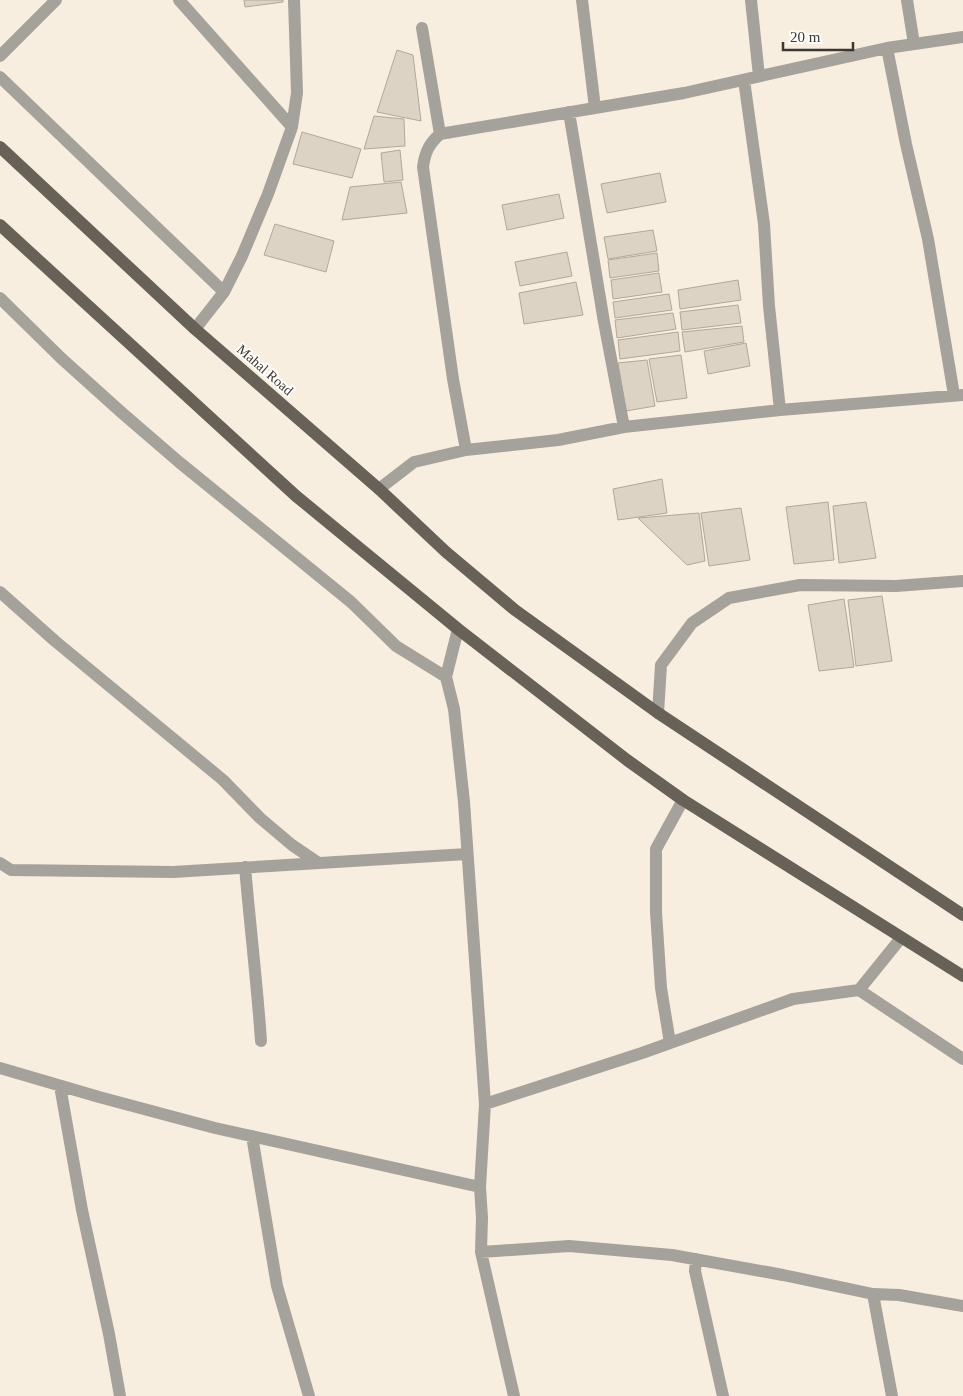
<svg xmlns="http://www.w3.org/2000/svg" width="963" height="1396" font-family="'Times New Roman',serif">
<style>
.building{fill:#dcd3c5;stroke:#b1a89b}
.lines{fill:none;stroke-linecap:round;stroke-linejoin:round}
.minor{stroke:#a5a19b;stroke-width:12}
.major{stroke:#686157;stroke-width:12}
.labels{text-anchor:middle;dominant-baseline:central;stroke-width:4;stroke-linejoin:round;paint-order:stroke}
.street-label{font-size:14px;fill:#3b3732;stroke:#fefcf9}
</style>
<rect width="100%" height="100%" fill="#f7eee0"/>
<path class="building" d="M244,0h39v2l-38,5z
M397,50l16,5 8,66 -44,-9z
M374,116l30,3 1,27 -41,3z
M302,132l59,17 -9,29 -59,-14z
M400,150l3,30 -19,2 -3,-29z
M660,173l6,29 -59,11 -6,-29z
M401,182l6,31 -65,7 8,-33z
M559,194l5,24 -57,12 -5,-25z
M275,224l59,17 -8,31 -62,-17z
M653,230l4,21 -49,8 -4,-22z
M567,252l5,24 -52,10 -5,-24z
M657,253l2,18 -49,7 -2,-18z
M659,273l3,19 -49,7 -2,-19z
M738,280l3,20 -61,9 -2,-19z
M576,282l7,33 -59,9 -5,-31z
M669,294l3,16 -57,8 -2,-16z
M738,305l3,18 -59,7 -2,-18z
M673,313l3,16 -59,9 -2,-18z
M742,326l2,16 -59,10 -3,-20z
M678,332l2,19 -60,8 -2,-19z
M746,343l4,23 -42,8 -4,-23z
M681,355l6,43 -30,4 -8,-43z
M647,360l8,46 -29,5 -8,-48z
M662,479l5,34 -49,7 -5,-31z
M828,502l6,58 -40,4 -8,-57z
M866,502l10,56 -37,5 -6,-57z
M741,508l9,52 -41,6 -8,-53z
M699,513l6,48 -18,4 -49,-47z
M882,596l10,65 -36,5 -8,-66z
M844,599l10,68 -35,4 -11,-66z"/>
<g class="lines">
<path class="minor" d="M179,0l113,127
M582,0l13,108
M751,0l8,76
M907,0l7,44
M422,28l18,106
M887,48l19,96 22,95 26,156
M0,56l56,-56
M0,77l224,215 -29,37
M744,80l20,144 5,82 11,104
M569,112l35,210 20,105
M224,292l18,-36 26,-62 24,-67 5,-34 -3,-93
M0,298l61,60 60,54 58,50 172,140 45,44 50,31
M466,450l92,-10 66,-13 156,-17 183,-15
M379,489l35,-27 52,-12 -13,-71 -30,-212c2,-15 6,-23 17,-33l244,-41 203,-45 76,-11
M0,592l55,49 168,139 37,38 32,27 25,17
M458,629l-12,48 8,32 10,93 21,302 -5,83 2,31 -1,34 33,144
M658,713l3,-48 31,-42 37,-25 71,-13 96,1 67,-5
M0,863l11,7 162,2 294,-18
M245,867c5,58 12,116 16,174
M859,990l42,-52
M670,1043l-9,-55 -5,-76v-63l27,-49
M0,1068l99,29 116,31 265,59
M60,1086l22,124 27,124 11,62
M485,1104l157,-51 151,-54 66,-9 104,69
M252,1136l25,150 32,110
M481,1252l88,-6 103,9 111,20 90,19 26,1 64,11
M696,1259l-1,12 28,125
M873,1294l19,102"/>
<path class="major" d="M0,147l195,182 184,160 67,63 69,58 143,103 305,202
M0,225l296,271 162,133 169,131 56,40 280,176"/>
</g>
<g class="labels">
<g class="street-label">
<text transform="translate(265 370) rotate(41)">Mahal Road</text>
</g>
</g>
<path d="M783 42v8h70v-8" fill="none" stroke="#3b3732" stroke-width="2.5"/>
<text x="790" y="42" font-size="15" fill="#3b3732" stroke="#fefcf9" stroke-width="4" paint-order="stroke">20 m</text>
</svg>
